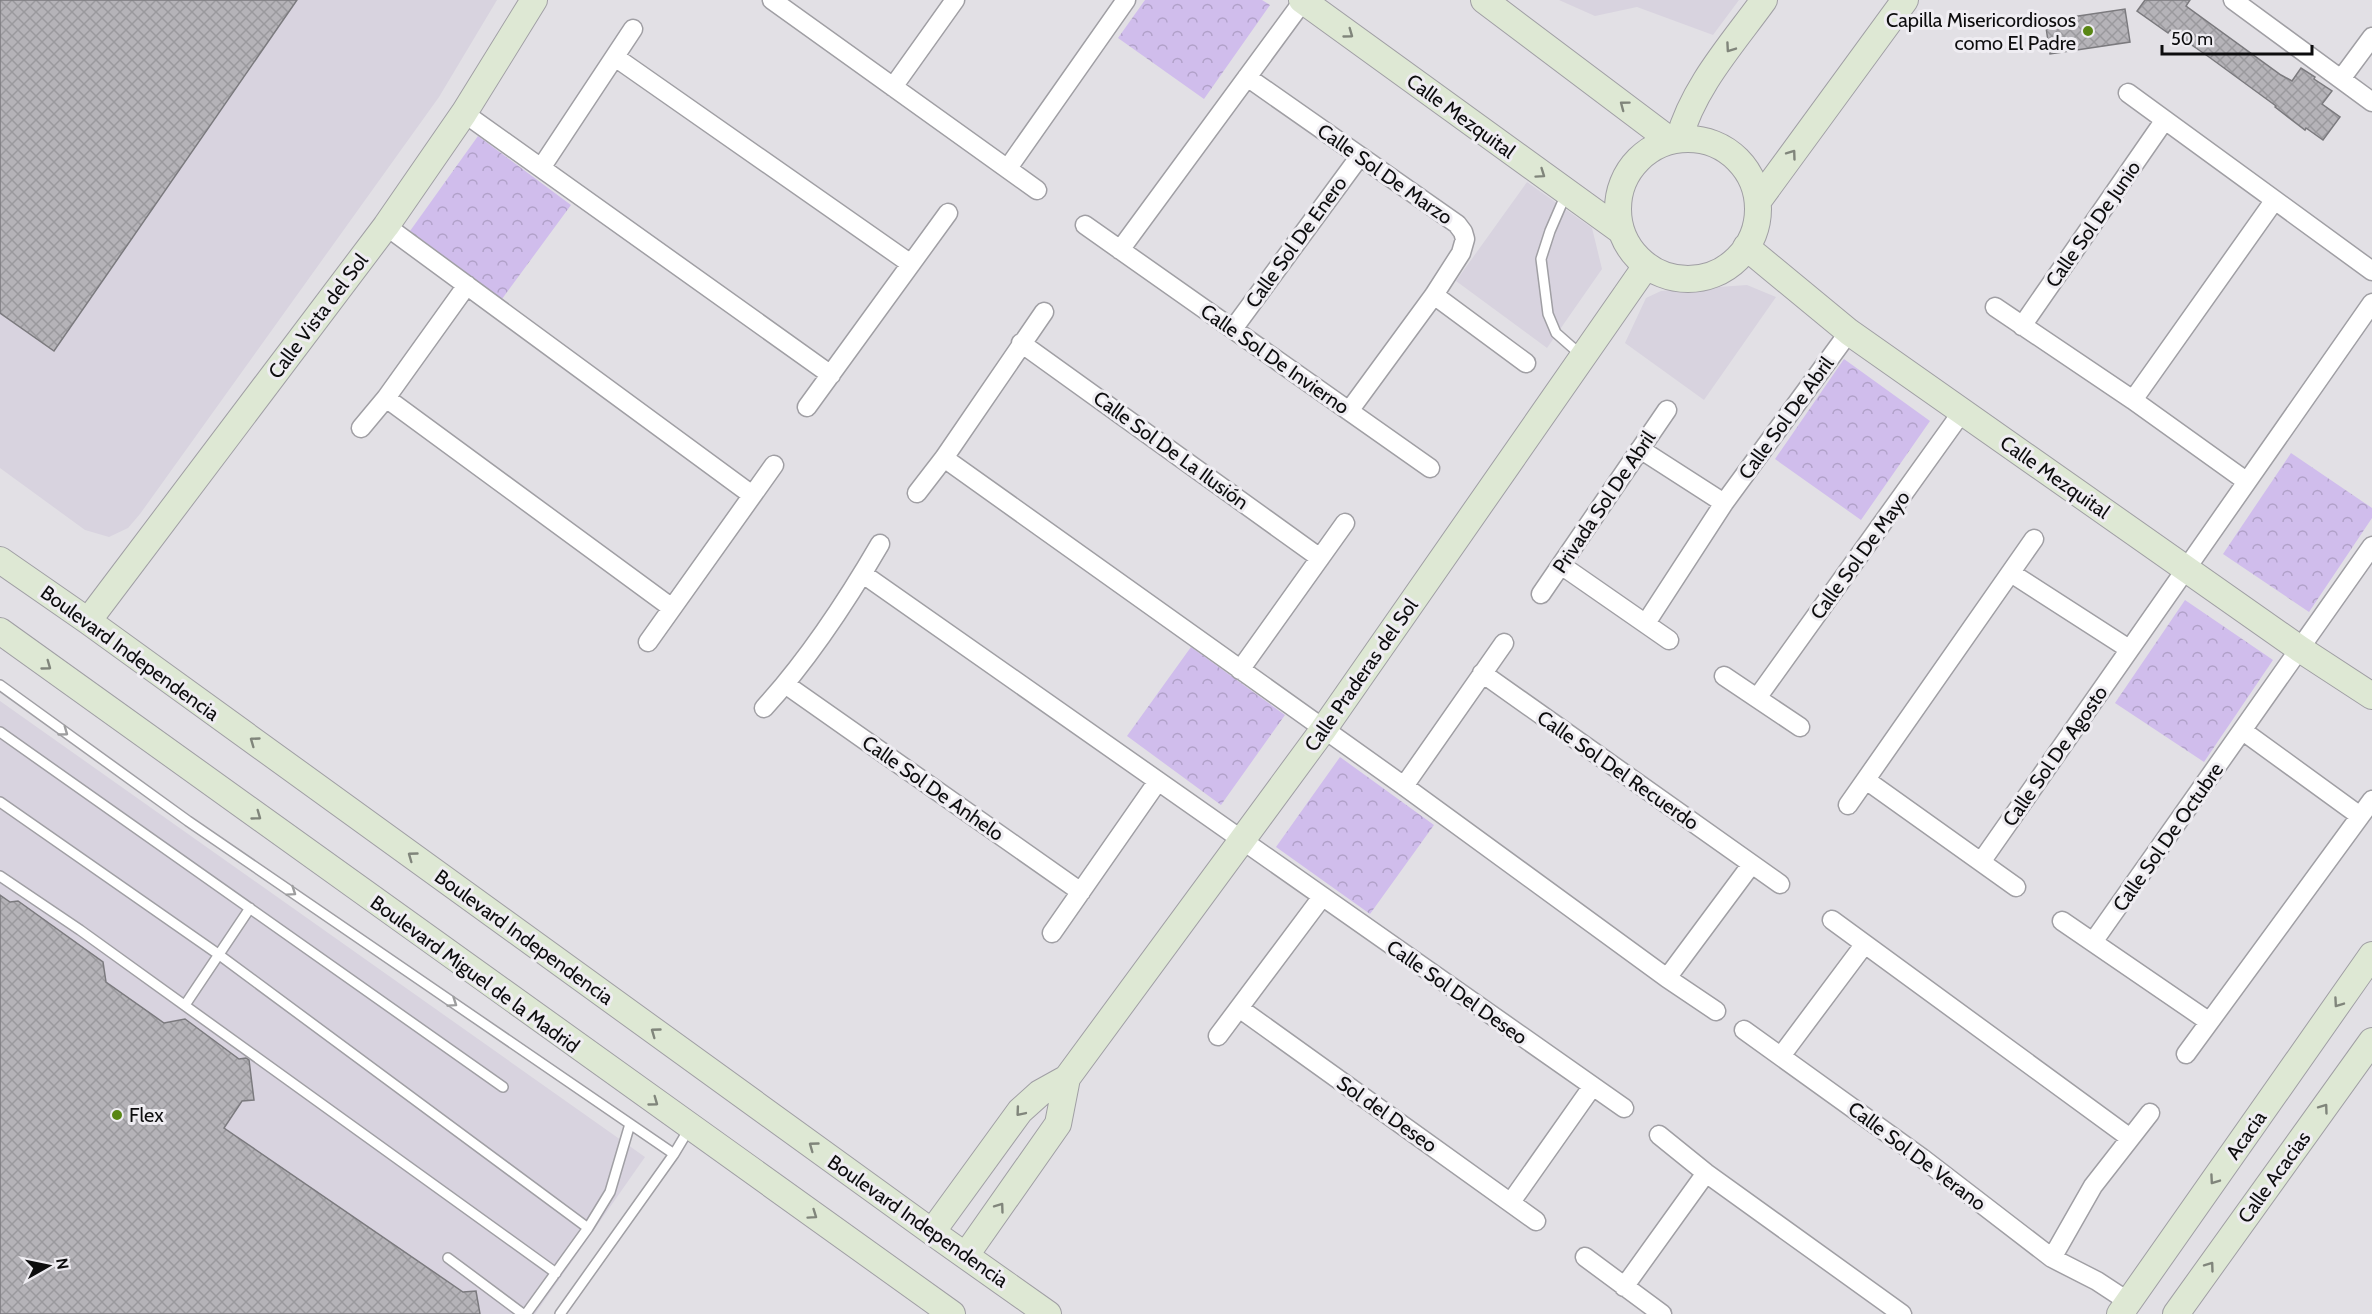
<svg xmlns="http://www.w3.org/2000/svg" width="2372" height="1314" font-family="Cabin,sans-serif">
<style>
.built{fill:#d8d3df}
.park{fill:url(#park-crowns)}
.building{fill:url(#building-cross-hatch);stroke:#7b7a7e;stroke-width:1.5}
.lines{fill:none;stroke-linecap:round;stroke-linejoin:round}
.lane-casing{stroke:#a09fa4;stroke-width:12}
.street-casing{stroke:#a09fa4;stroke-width:21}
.secondary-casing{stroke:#a09fa4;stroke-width:28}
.lane{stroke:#fff;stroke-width:9}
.street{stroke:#fff;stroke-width:18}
.secondary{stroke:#dee8d4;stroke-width:26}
.oneway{stroke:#80857b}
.oneway2{stroke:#9e9e9f}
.poi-dot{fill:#598614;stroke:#efedf2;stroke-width:2}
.labels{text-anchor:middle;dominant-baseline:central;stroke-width:6;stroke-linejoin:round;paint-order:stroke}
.poi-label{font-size:20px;fill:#0d0d0e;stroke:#efedf2;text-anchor:end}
.street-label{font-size:20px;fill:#0d0d0e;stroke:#efedf2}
</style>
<defs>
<pattern id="park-crowns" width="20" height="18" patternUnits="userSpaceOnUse" patternTransform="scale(1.5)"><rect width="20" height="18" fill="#d0bdec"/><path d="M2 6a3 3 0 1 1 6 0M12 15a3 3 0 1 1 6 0" fill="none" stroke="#b1a1c9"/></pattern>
<pattern id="building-cross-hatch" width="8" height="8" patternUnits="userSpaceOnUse" patternTransform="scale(1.5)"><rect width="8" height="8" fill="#b5b3b8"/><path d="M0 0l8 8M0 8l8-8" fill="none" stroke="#9a999d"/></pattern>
</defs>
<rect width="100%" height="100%" fill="#e2e0e5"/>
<path class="built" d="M0,0h497l-58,97 -299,417 -12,14 -19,9 -24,-7 -85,-62z
M1559,0h180l-26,35 -76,-28 -42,9z
M1527,182l65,46 10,41 -55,79 -91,-67z
M1747,285l29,12 -72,103 -79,-57 21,-45 15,-7z
M0,701l645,456 -110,157h-535z"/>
<path class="park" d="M1145,0h117l8,5 -66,94 -86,-61z
M478,136l93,69 -69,94 -92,-68z
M1844,359l86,62 -69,99 -86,-61z
M2291,453l81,55v10l-63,94 -86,-58z
M2185,600l88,60 -69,102 -89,-59z
M1191,647l94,68 -64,90 -94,-69z
M1340,757l94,68 -64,89 -94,-67z"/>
<path class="building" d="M0,0h297l-243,351 -54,-38z
M2145,0h45l-4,6 95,69 11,6 9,-13 14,9 -1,2 18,12 -10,13 18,13 -17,23 -17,-12 -1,2 -30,-23 1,-1 -67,-49 -39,-27 -2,3 -31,-22z
M2125,9l5,33 -80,12 -5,-33z
M0,895l10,7 8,-1 85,61 3,20 58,41 21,-4 54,40 7,-1 3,2 5,40 -12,1 -18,27 239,164 13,-1 4,23h-480z"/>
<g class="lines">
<g class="lane-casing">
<path id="lane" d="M1566,194l-16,37 -9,28 7,55 8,19 25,22
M0,685l188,136 486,333
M0,732l503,355
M0,802l218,152 370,274
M0,876l80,54 476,343
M185,1005l65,-97
M448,1258l75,56
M526,1314l62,-86 22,-36 20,-68
M560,1314l114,-160 15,-25"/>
</g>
<g class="street-casing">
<path id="street" d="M772,0l265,190
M2233,0l139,102
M615,57l296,207
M1247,77l210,147 6,8 2,7 -4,14 -27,42 -85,116
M2341,79l31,-42
M893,87l62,-87
M2128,93l244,178
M464,113l367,262
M541,168l92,-139
M1008,168l118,-168
M1085,225l345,243
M386,226l366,269
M1120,250l183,-249
M1434,295l92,68
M1995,307l138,93 113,81
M2022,326l142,-205
M1233,329l127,-173
M1021,343l299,215
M386,398l286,210
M2133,400l141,-199
M807,407l141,-194
M361,428l25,-30 81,-113
M1640,449l84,54
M944,458l460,328 263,192 49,33
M917,493l27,-35 100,-146
M1561,565l108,75
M2011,573l118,76
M863,574l761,534
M1541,594l126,-184
M1646,623l78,-120 125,-171
M648,642l126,-177
M1240,670l105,-147
M1482,673l298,211
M1724,676l76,51
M785,684l296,208
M1757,698l205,-286
M764,708c43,-47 84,-109 116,-164
M2243,731l117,85
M1866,780l150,107
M1404,786l100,-143
M1848,805l186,-266
M1981,862l391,-559
M1832,920l298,218
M2062,921l146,100
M1052,933l106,-152
M2093,942l279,-396
M1667,978l84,-113
M1239,1008l297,213
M1744,1030l178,128 130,100 45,23 32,21
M1218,1036l104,-139
M2186,1054l186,-254
M1781,1056l83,-111
M1659,1135l47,38 196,141
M1511,1202l81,-115
M1585,1257l77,57
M2052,1258l41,-72 57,-73
M1624,1287l82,-114"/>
</g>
<g class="secondary-casing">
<path id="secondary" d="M1302,0l319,231
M1484,0l187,141
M1679,139c14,-52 54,-96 85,-139
M1618 209a70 70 0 1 1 140 0a70 70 0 1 1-140 0Z
M1758,201l147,-201
M1746,247l103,85 451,317 72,47
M0,560l88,61 844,611 116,82
M88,621l298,-395 78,-113 70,-113
M0,631l952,683
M932,1232l88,-121 20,-18 27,-15 256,-348 323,-464
M966,1255l92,-131 9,-46
M2120,1314l252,-359
M2176,1314l196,-273"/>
</g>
<use href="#lane" class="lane"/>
<use href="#street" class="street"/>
<use href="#secondary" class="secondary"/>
</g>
<defs><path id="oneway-chevron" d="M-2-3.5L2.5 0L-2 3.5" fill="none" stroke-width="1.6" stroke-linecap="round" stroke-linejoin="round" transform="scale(1.5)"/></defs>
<g class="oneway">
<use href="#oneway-chevron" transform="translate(1349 34) rotate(36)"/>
<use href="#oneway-chevron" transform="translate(1730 48) rotate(125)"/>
<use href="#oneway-chevron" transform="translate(1624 105) rotate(-143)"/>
<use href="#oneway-chevron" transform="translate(1792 154) rotate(-54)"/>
<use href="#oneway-chevron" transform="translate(1541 174) rotate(35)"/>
<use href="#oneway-chevron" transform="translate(47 666) rotate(36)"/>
<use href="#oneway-chevron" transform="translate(254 741) rotate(-144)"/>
<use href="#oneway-chevron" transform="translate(257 816) rotate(36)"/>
<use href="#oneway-chevron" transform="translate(412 856) rotate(-144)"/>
<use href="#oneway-chevron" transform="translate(2338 1003) rotate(125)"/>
<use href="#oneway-chevron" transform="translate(655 1032) rotate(-144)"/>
<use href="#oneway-chevron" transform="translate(654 1102) rotate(36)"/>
<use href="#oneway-chevron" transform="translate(2324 1108) rotate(-54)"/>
<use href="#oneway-chevron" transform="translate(1020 1112) rotate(130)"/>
<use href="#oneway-chevron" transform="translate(813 1146) rotate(-144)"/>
<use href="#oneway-chevron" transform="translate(2214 1180) rotate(125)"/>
<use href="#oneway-chevron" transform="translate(1000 1207) rotate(-54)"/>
<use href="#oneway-chevron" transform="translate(813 1215) rotate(35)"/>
<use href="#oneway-chevron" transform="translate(2210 1266) rotate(-54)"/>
</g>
<g class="oneway2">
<use href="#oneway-chevron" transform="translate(64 732) rotate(36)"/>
<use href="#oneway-chevron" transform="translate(292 892) rotate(34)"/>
<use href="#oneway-chevron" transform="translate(453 1003) rotate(34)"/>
</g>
<g class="poi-dot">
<circle cx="2088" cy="31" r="6"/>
<circle cx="117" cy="1115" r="6"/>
</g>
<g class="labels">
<g class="poi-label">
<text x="2076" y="20">Capilla Misericordiosos<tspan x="2076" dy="23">como El Padre</tspan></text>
<text x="129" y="1115" text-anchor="start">Flex</text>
</g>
<g class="street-label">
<text transform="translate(1461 116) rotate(36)">Calle Mezquital</text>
<text transform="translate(1385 174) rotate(35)">Calle Sol De Marzo</text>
<text transform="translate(2093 224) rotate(-55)">Calle Sol De Junio</text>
<text transform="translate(1296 242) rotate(-54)">Calle Sol De Enero</text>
<text transform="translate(318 316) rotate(-53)">Calle Vista del Sol</text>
<text transform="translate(1275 359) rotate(35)">Calle Sol De Invierno</text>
<text transform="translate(1786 418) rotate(-54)">Calle Sol De Abril</text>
<text transform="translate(1171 450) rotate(36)">Calle Sol De La Ilusión</text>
<text transform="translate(2055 477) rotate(35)">Calle Mezquital</text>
<text transform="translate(1604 502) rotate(-56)">Privada Sol De Abril</text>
<text transform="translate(1860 555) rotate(-54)">Calle Sol De Mayo</text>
<text transform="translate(130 653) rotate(36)">Boulevard Independencia</text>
<text transform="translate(1361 675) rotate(-55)">Calle Praderas del Sol</text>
<text transform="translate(2055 756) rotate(-55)">Calle Sol De Agosto</text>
<text transform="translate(1618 770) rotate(35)">Calle Sol Del Recuerdo</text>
<text transform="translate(933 788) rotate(35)">Calle Sol De Anhelo</text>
<text transform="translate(2168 837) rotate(-55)">Calle Sol De Octubre</text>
<text transform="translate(524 937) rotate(36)">Boulevard Independencia</text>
<text transform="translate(475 974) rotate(36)">Boulevard Miguel de la Madrid</text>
<text transform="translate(1457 992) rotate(35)">Calle Sol Del Deseo</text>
<text transform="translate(1387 1114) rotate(35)">Sol del Deseo</text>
<text transform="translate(2246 1135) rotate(-55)">Acacia</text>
<text transform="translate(1917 1156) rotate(37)">Calle Sol De Verano</text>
<text transform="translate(2274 1177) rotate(-54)">Calle Acacias</text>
<text transform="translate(918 1221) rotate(35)">Boulevard Independencia</text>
</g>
</g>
<g transform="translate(48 1266) rotate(81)" stroke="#efedf2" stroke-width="4.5" paint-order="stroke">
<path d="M0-4.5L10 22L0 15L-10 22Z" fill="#0d0d0e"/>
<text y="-9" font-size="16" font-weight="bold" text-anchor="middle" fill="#0d0d0e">N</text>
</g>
<path d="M2162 45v9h150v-9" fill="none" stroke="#0d0d0e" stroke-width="3"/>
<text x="2171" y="45" font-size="18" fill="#0d0d0e" stroke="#efedf2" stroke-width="4.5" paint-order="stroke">50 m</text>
</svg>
